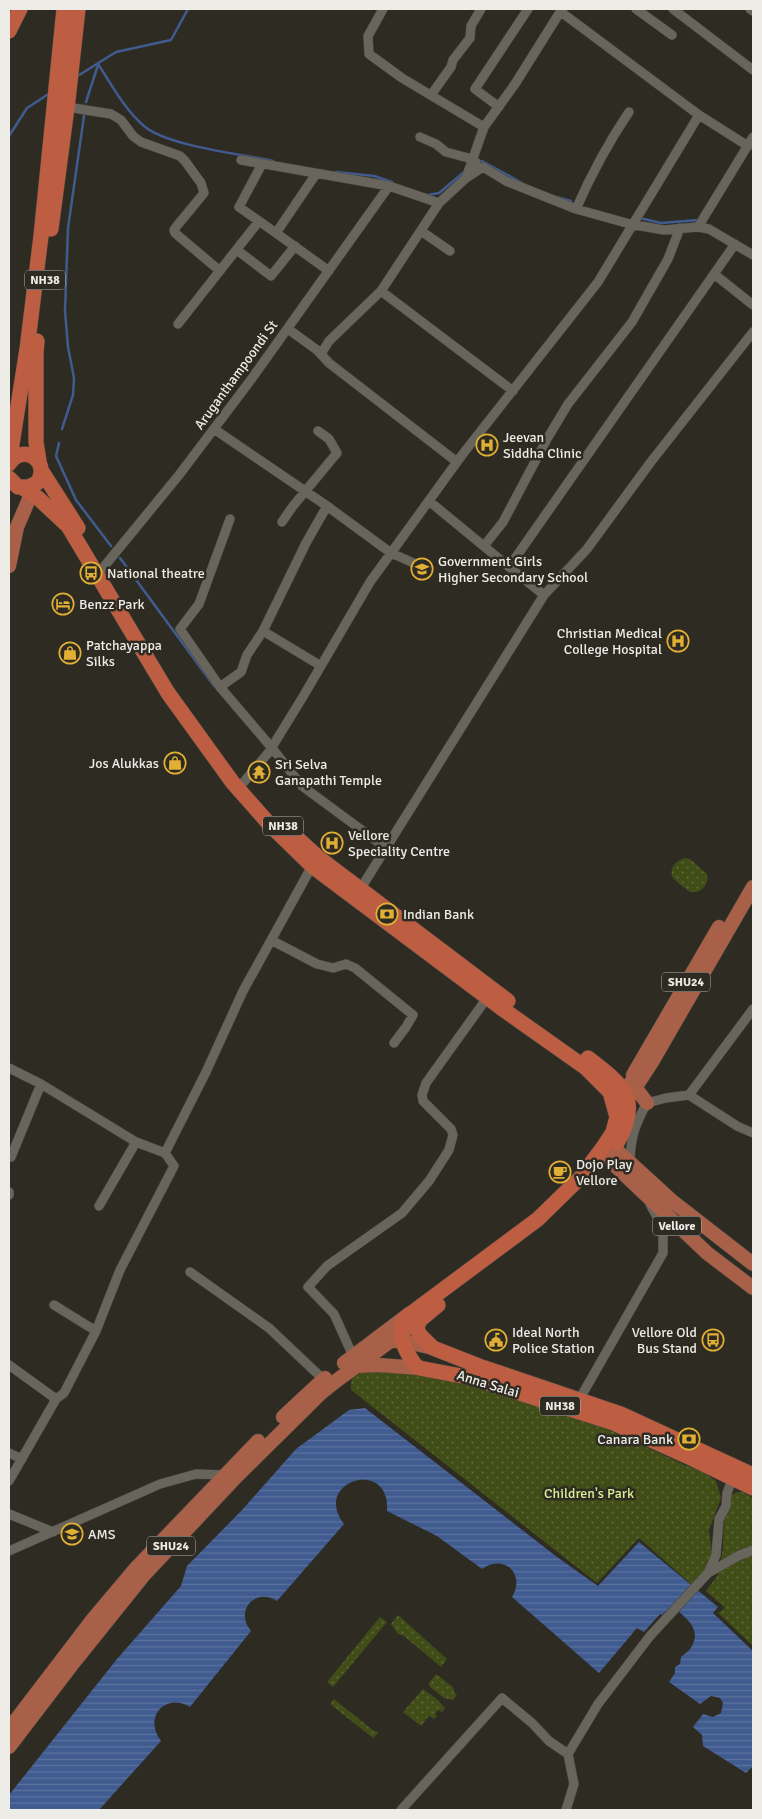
<svg xmlns="http://www.w3.org/2000/svg" width="762" height="1819" font-family="Signika,sans-serif">
<style>
.green{fill:url(#green-dots)}
.water{fill:url(#water-rules)}
.lines{fill:none;stroke-linecap:round;stroke-linejoin:round}
.stream{stroke:#405b8f;stroke-width:2.5}
.minor-casing{stroke:#4a4841;stroke-width:10}
.primary-casing{stroke:#4a4841;stroke-width:15}
.trunk-casing{stroke:#4a4841;stroke-width:16}
.minor{stroke:#68655c;stroke-width:9}
.primary{stroke:#a86049;stroke-width:14}
.trunk{stroke:#bd5e42;stroke-width:15}
.labels{text-anchor:middle;dominant-baseline:central;stroke-width:5;stroke-linejoin:round;paint-order:stroke}
.shield{fill:#2e2b23;stroke:#b4b2ac;stroke-width:1}
.shield-label{font-size:12px;font-weight:bold;fill:#eeece7}
.street-label{font-size:14px;fill:#eeece7;stroke:#2e2b23}
.poi-label{font-size:14px;fill:#eeece7;stroke:#2e2b23;text-anchor:start}
.park-label{font-size:14px;fill:#d8f093;stroke:#2e2b23}
</style>
<defs>
<pattern id="green-dots" width="8" height="8" patternUnits="userSpaceOnUse" patternTransform="scale(1.25)"><rect width="8" height="8" fill="#414d17"/><path d="M2 2h.1M6 6h.1" fill="none" stroke="#5d6739" stroke-width="1.8" stroke-linecap="round"/></pattern>
<pattern id="water-rules" width="6" height="5" patternUnits="userSpaceOnUse" patternTransform="scale(1.25)"><rect width="6" height="5" fill="#405b8f"/><path d="M0 2.5h6" fill="none" stroke="#5c739f"/></pattern>
</defs>
<rect width="100%" height="100%" fill="#2e2b23"/>
<path class="green" d="M685,858l5,1 17,15c2,11 -5,19 -17,18 -5,-4 -11,-8 -16,-13 -7,-9 2,-19 11,-21z
M363,1369l41,4 41,6 69,18 93,32 78,36 17,6 14,10 5,17 -12,32 3,22 -7,19 -12,15 -54,-48 -42,45 -246,-193c-1,-11 2,-15 12,-21z
M737,1492h6l10,6v148l-35,-33 7,-5 -19,-17 12,-16 5,-27 1,-29 7,-24z
M398,1615l49,44 -6,8 -37,-31 -6,-2 -7,-10z
M380,1617l7,5 -54,65 -6,-5z
M436,1674l17,13 1,5 3,3 -4,5 -9,-2 -15,-12v-3z
M423,1689l15,11 7,8 -3,4 -4,-2 -3,4 2,2 -3,3 -5,-3 -8,10 -18,-14z
M334,1699l40,32 5,1 -6,6 -43,-34z"/>
<path class="water" d="M365,1408l192,149 41,29 41,-44 79,65 -5,6 40,38v115l-7,7 -43,-27 -1,-11 -9,-8 10,-13 10,3 8,-4 2,-10 -3,-5 -9,-2 -11,8 -31,-22 6,-9v-6l5,-3 1,-7c3,-3 7,-5 9,-8 14,-19 -5,-33 -19,-43l-9,9 -2,-1 -16,18 -7,-4 -38,45 -87,-76c14,-23 -8,-44 -30,-28l-45,-33 -50,-25c4,-54 -76,-30 -43,13l-67,77c-22,-14 -43,10 -26,30l-61,76c-25,-15 -47,11 -29,34l-62,69h-90v-15l108,-136 64,-73 6,-20 55,-56 54,-61 53,-39z"/>
<g class="lines">
<path class="stream" d="M98,64c14,21 26,45 46,62 23,20 97,28 129,35
M76,77l40,-25 55,-12 17,-31
M86,102l12,-37
M9,136l18,-28 23,-15
M478,163l4,-2 40,22
M336,172l38,4 18,6
M428,195l11,-2 25,-21
M557,197l14,4
M640,218l21,5 38,-3
M62,429l11,-34 1,-17 -6,-31 -3,-36 3,-83 16,-112
M59,443l-3,13 20,44 35,46
M120,558l94,128"/>
<g class="minor-casing">
<path id="minor" d="M383,9l-15,27 1,18 33,24 82,49
M636,9l36,26
M673,9l80,61
M750,9l3,2
M561,12l138,103 49,31
M431,95l20,-28 2,-7 17,-22 1,-12 10,-17
M67,107l44,7 10,6 12,16 8,6 39,14 5,5 16,22 3,10 -28,34 -2,3 1,3 45,38
M499,107l-24,-18 53,-80
M420,137l16,7 10,8 26,7 4,3
M241,160l148,26 50,17 27,-25 17,-11 23,14 70,28 54,15 34,6 34,-3 11,2 44,26
M262,164l-23,43 37,26
M316,174l-40,59 53,38
M466,178l18,-51 31,-43 47,-75
M439,203l-58,88 132,100
M576,209c15,-34 32,-66 53,-97
M698,227l55,-90
M421,231l29,20
M735,244l-21,30 39,31
M237,250l34,26 24,-30
M178,324l81,-103
M288,329l29,21 12,13 128,99
M321,354l8,-13 52,-50
M214,429l113,77 64,47 34,15
M429,501l80,66
M230,519l-31,85 -19,25 40,58 52,61 30,38 84,62
M282,522l11,-16 44,-53 -8,-14 -11,-8
M484,546l19,-24 44,-83 21,-35 64,-82 36,-63 12,-31
M98,574l81,-99 71,-94 139,-195
M544,595l-35,-28 205,-293
M263,631l43,-88 21,-37
M220,687l21,-15 6,-17 16,-24 58,35
M238,789l31,-37 35,-57 66,-113 92,-127 136,-173 101,-167
M361,888l183,-293 43,-46 63,-86 103,-131
M271,940l46,24 16,4 13,-4 9,4 58,47 -7,12 -12,16
M753,1009l-64,86 48,31 16,7
M9,1068l32,16 95,58 29,11 9,13 -54,104 -24,61 -32,62 -8,6 -47,82
M165,1153l41,-81 37,-81 69,-125
M11,1157l30,-73
M630,1164c0,-25 5,-40 17,-61l19,-5 23,-3
M9,1192v3
M99,1206l37,-64
M190,1272l79,56 54,51
M54,1305l42,26
M353,1356l-19,-42 -26,-27 19,-21 75,-53 27,-32 20,-31 4,-15 -2,-6 -28,-28 -1,-6 4,-12 61,-85
M9,1365l47,34
M579,1400l84,-147v-25l-13,-24
M9,1453l13,6
M9,1514l44,18
M9,1551l151,-67 36,-10 29,1
M708,1573l8,-18 3,-36 7,-13 1,-13 6,-16
M568,1754l30,-50 52,-68 58,-63 32,-18 13,-5
M401,1810l101,-112 30,25 17,18 19,13 6,30 -8,26"/>
</g>
<g class="primary-casing">
<path id="primary" d="M9,566l8,-39 19,-44
M633,1075l86,-148
M631,1082l16,21
M622,1108l30,-46 101,-175
M614,1148l58,53 81,63
M607,1158l100,95 46,35
M393,1341h10l30,7
M344,1363l65,-49
M356,1366l23,-1 40,3
M283,1417l42,-39
M9,1729l84,-110 43,-51 122,-127
M9,1747l65,-85 69,-86 92,-98 86,-85 15,-12 72,-53"/>
</g>
<g class="trunk-casing">
<path id="trunk" d="M9,31l11,-22
M51,229l17,-129 10,-91
M37,341l-1,12v89l3,19
M9,463l18,-114 14,-113 23,-227
M9,464c13,-22 43,-3 28,19l-9,4h-10l-9,-9
M41,470l37,58
M23,488l15,10 30,28 100,167 65,90 38,43 41,40 192,144 82,58 24,24 7,25 -4,15 -9,14 -23,31 -43,42 -133,99c-10,15 1,34 10,47l4,3 53,10 139,44 82,37 60,29
M297,838l22,20 189,143
M588,1058c34,26 55,41 29,85
M438,1305l-18,15 -3,7 2,7 14,14 46,18 142,48 132,61"/>
</g>
<use href="#minor" class="minor"/>
<use href="#primary" class="primary"/>
<use href="#trunk" class="trunk"/>
</g>
<defs>
<g id="hospital-ring" transform="scale(1.125)"><circle r="9.5" fill="#2e2b23" stroke="#e1af34" stroke-width="1.5"/><path d="M-5-5h3v3.5h4V-5h3V5h-3V1.5h-4V5h-3Z" fill="#e1af34"/></g>
<g id="school-ring" transform="scale(1.125)"><circle r="9.5" fill="#2e2b23" stroke="#e1af34" stroke-width="1.5"/><path d="M0-5L7-2L0 1L-7-2ZM-4 1L0 2.5L4 1V4Q0 6-4 4Z" fill="#e1af34"/></g>
<g id="bus-ring" transform="scale(1.125)"><circle r="9.5" fill="#2e2b23" stroke="#e1af34" stroke-width="1.5"/><path d="M-5-6H5V4H4V6H2V4H-2V6H-4V4H-5ZM-3.5-4V0h7V-4ZM-3.5 1.2v1.5H-2V1.2ZM2 1.2v1.5H3.5V1.2Z" fill="#e1af34"/></g>
<g id="hotel-ring" transform="scale(1.125)"><circle r="9.5" fill="#2e2b23" stroke="#e1af34" stroke-width="1.5"/><path d="M-6-4.5h1.5V1H6V5H4.5V3h-9V5H-6ZM-4 0a1.8 1.8 0 1 1 3.6 0ZM.5 0V-2.5h3Q6-2.5 6 0Z" fill="#e1af34"/></g>
<g id="shop-ring" transform="scale(1.125)"><circle r="9.5" fill="#2e2b23" stroke="#e1af34" stroke-width="1.5"/><path d="M-5-2.5h2.3a2.7 3.5 0 0 1 5.4 0H5L5.5 6h-11ZM-1.5-2.5h3a1.5 2.3 0 0 0-3 0Z" fill="#e1af34"/></g>
<g id="temple-ring" transform="scale(1.125)"><circle r="9.5" fill="#2e2b23" stroke="#e1af34" stroke-width="1.5"/><path d="M0-6L5-2H3V0L6.5 2.5H4V6H1.5V3h-3V6H-4V2.5H-6.5L-3 0V-2H-5Z" fill="#e1af34"/></g>
<g id="bank-ring" transform="scale(1.125)"><circle r="9.5" fill="#2e2b23" stroke="#e1af34" stroke-width="1.5"/><path d="M-6-4H6V4H-6ZM0-2.3a2.3 2.3 0 1 0 0 4.6a2.3 2.3 0 1 0 0-4.6Z" fill="#e1af34"/></g>
<g id="cafe-ring" transform="scale(1.125)"><circle r="9.5" fill="#2e2b23" stroke="#e1af34" stroke-width="1.5"/><path d="M-5.5-4.5H6V0H3Q3 3.5 0 3.5H-2.5Q-5.5 3.5-5.5 0ZM3-3.2v2h1.7v-2ZM-6 4.5H4V6H-6Z" fill="#e1af34"/></g>
<g id="civic-ring" transform="scale(1.125)"><circle r="9.5" fill="#2e2b23" stroke="#e1af34" stroke-width="1.5"/><path d="M-.6-6.5H3V-4.5H.6V-3L4-1V1h2V6H-6V1h2V-1L-.6-3ZM-1.2 2.5V6h2.4V2.5Z" fill="#e1af34"/></g>
</defs>
<g fill-rule="evenodd">
<use href="#hospital-ring" x="487" y="445"/>
<use href="#school-ring" x="422" y="569"/>
<use href="#bus-ring" x="91" y="573"/>
<use href="#hotel-ring" x="63" y="604"/>
<use href="#hospital-ring" x="678" y="641"/>
<use href="#shop-ring" x="70" y="653"/>
<use href="#shop-ring" x="175" y="763"/>
<use href="#temple-ring" x="259" y="772"/>
<use href="#hospital-ring" x="332" y="843"/>
<use href="#bank-ring" x="387" y="914"/>
<use href="#cafe-ring" x="560" y="1172"/>
<use href="#civic-ring" x="496" y="1340"/>
<use href="#bus-ring" x="713" y="1340"/>
<use href="#bank-ring" x="689" y="1439"/>
<use href="#school-ring" x="72" y="1534"/>
</g>
<g class="labels">
<g class="shield">
<rect x="25" y="270.5" width="40" height="19" rx="4"/>
<rect x="263" y="816.5" width="40" height="19" rx="4"/>
<rect x="662" y="972.5" width="48" height="19" rx="4"/>
<rect x="653" y="1216.5" width="48" height="19" rx="4"/>
<rect x="540" y="1396.5" width="40" height="19" rx="4"/>
<rect x="147" y="1536.5" width="48" height="19" rx="4"/>
</g>
<g class="shield-label">
<text x="45" y="280">NH38</text>
<text x="283" y="826">NH38</text>
<text x="686" y="982">SHU24</text>
<text x="677" y="1226">Vellore</text>
<text x="560" y="1406">NH38</text>
<text x="171" y="1546">SHU24</text>
</g>
<g class="street-label">
<text transform="translate(236 375) rotate(-54)">Aruganthampoondi St</text>
<text transform="translate(488 1384) rotate(17)">Anna Salai</text>
</g>
<g class="poi-label">
<text x="503" y="437">Jeevan<tspan x="503" dy="16">Siddha Clinic</tspan></text>
<text x="438" y="561">Government Girls<tspan x="438" dy="16">Higher Secondary School</tspan></text>
<text x="107" y="573">National theatre</text>
<text x="79" y="604">Benzz Park</text>
<text x="662" y="633" text-anchor="end">Christian Medical<tspan x="662" dy="16">College Hospital</tspan></text>
<text x="86" y="645">Patchayappa<tspan x="86" dy="16">Silks</tspan></text>
<text x="159" y="763" text-anchor="end">Jos Alukkas</text>
<text x="275" y="764">Sri Selva<tspan x="275" dy="16">Ganapathi Temple</tspan></text>
<text x="348" y="835">Vellore<tspan x="348" dy="16">Speciality Centre</tspan></text>
<text x="403" y="914">Indian Bank</text>
<text x="576" y="1164">Dojo Play<tspan x="576" dy="16">Vellore</tspan></text>
<text x="512" y="1332">Ideal North<tspan x="512" dy="16">Police Station</tspan></text>
<text x="697" y="1332" text-anchor="end">Vellore Old<tspan x="697" dy="16">Bus Stand</tspan></text>
<text x="673" y="1439" text-anchor="end">Canara Bank</text>
<text x="88" y="1534">AMS</text>
</g>
<g class="park-label">
<text x="589" y="1493">Children's Park</text>
</g>
</g>
<rect width="762" height="1819" fill="none" stroke="#eeece7" stroke-width="20"/>
</svg>
